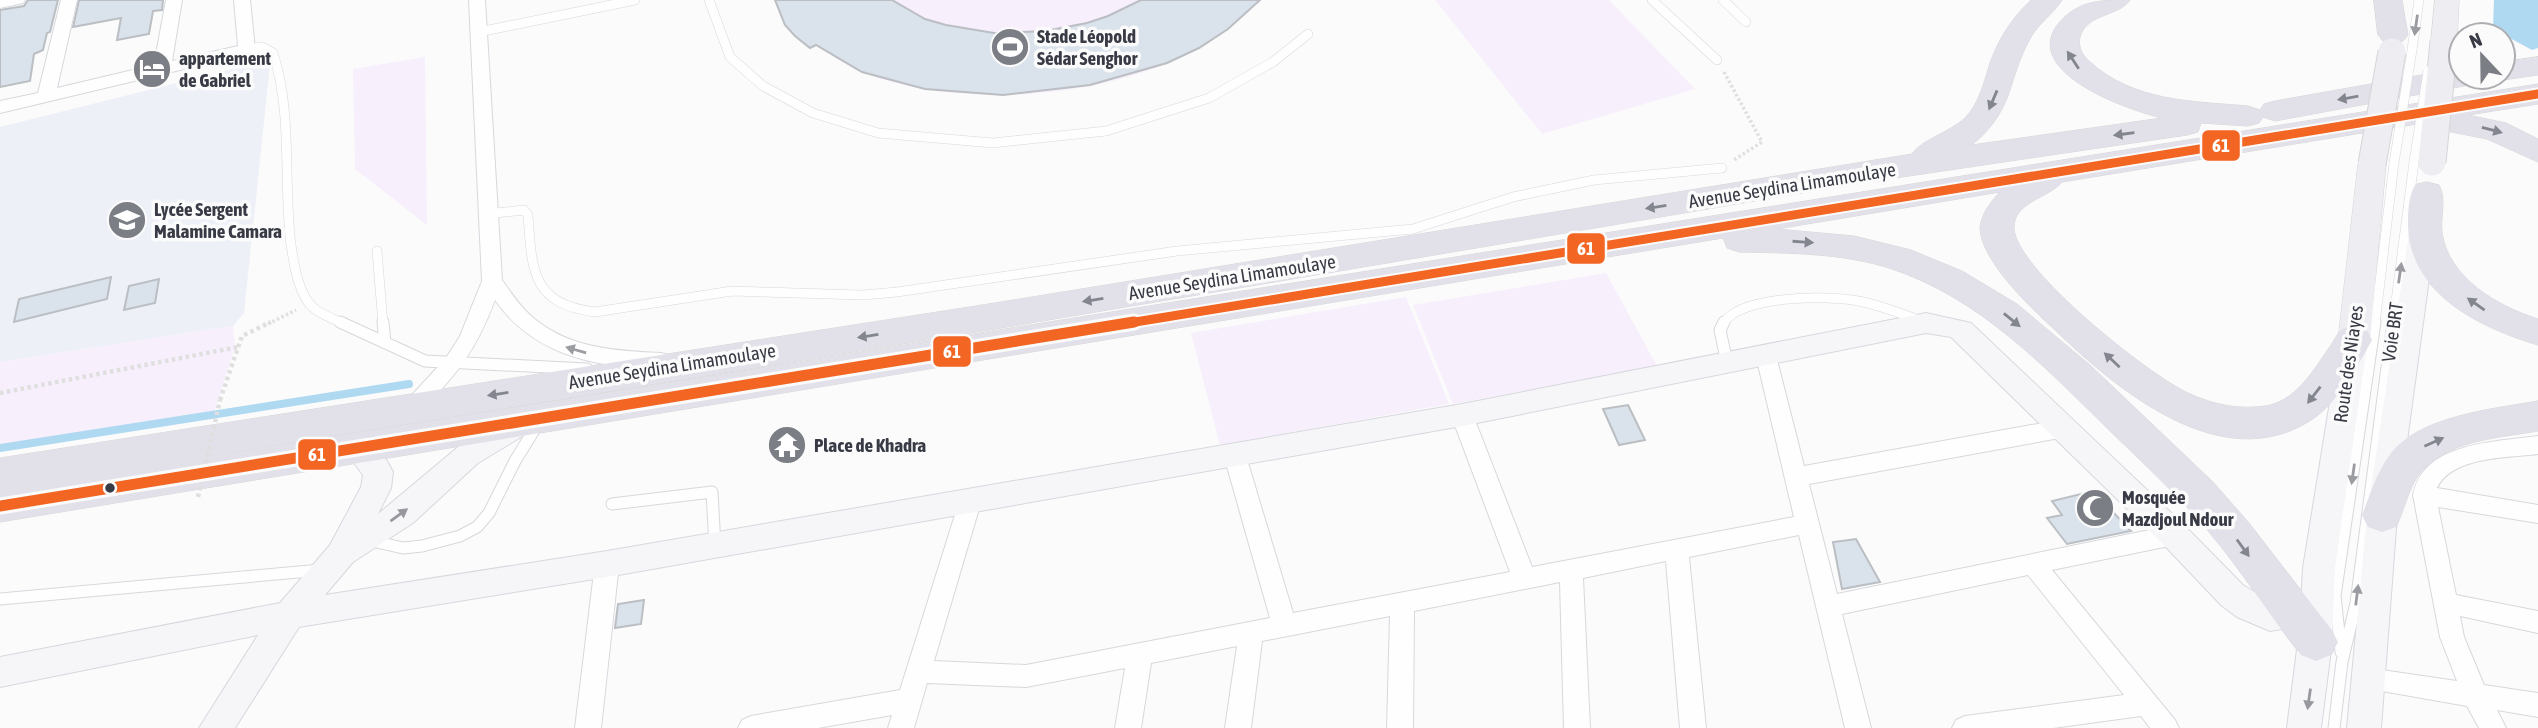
<svg xmlns="http://www.w3.org/2000/svg" width="2538" height="728" font-family="'Asap Condensed',sans-serif">
<style>
.built{fill:#eef0f8}
.green{fill:#f7effc}
.water{fill:#aed9f1}
.lines{fill:none;stroke-linecap:round;stroke-linejoin:round}
.stream{stroke:#aed9f1;stroke-width:8}
.building{fill:#dae2eb;stroke:#bbbec2;stroke-width:2}
.lane-far1-casing{stroke:#d6d8dd;stroke-width:10}
.lane-casing{stroke:#d6d8dd;stroke-width:13}
.street-casing{stroke:#d6d8dd;stroke-width:2}
.secondary-casing{stroke:#d6d8dd;stroke-width:2}
.primary-casing{stroke:#d6d6d8;stroke-width:1}
.highway-casing{stroke:#d6d6d8;stroke-width:1}
.path-far1{stroke:#dfdfdf;stroke-width:3.5;stroke-dasharray:2.5 2.5;stroke-linecap:butt}
.path{stroke:#dfdfdf;stroke-width:4.5;stroke-dasharray:3.5 3.5;stroke-linecap:butt}
.lane-far1{stroke:#fefefe;stroke-width:9}
.lane{stroke:#fefefe;stroke-width:11}
.street{fill:#fefefe;fill-rule:evenodd}
.secondary{fill:#f6f6f8;fill-rule:evenodd}
.primary{fill:#ededf2;fill-rule:evenodd}
.highway{fill:#e2e1ea;fill-rule:evenodd}
.lane-bridge-casing{stroke:#d6d8dd;stroke-width:10;stroke-linecap:butt}
.primary-bridge-casing{stroke:#d6d6d8;stroke-width:29;stroke-linecap:butt}
.path-bridge{stroke:#dfdfdf;stroke-width:4.5;stroke-dasharray:3.5 3.5;stroke-linecap:butt}
.lane-bridge{stroke:#fefefe;stroke-width:9}
.primary-bridge{stroke:#ededf2;stroke-width:27}
.bus-1-far1-casing{stroke:#fbfbfb;stroke-width:13}
.bus-1-casing{stroke:#fbfbfb;stroke-width:17}
.bus-1-far1{stroke:#f26522;stroke-width:9}
.bus-1{stroke:#f26522;stroke-width:11}
.oneway{fill:#9b9ca2}
.oneway2{fill:#84868f}
.oneway3{fill:#97989e}
.bus-dot{fill:#383b45;stroke:#fbfbfb;stroke-width:2.5}
.labels{text-anchor:middle;dominant-baseline:central;stroke-width:7;stroke-linejoin:round;paint-order:stroke}
.poi-label{font-size:19px;font-weight:bold;fill:#383b45;stroke:#fbfbfb;text-anchor:start}
.street-label{font-size:19px;fill:#383b45;stroke:#fbfbfb}
.line-badge{stroke:#fbfbfb;stroke-width:2.5}
.badge-label{font-size:19px;text-anchor:middle;font-weight:bold;fill:#fff}
</style>
<rect width="100%" height="100%" fill="#fbfbfb"/>
<path class="built" d="M261,62l9,2 -26,249 -11,13 -233,36v-235z"/>
<path class="green" d="M775,0h483c-81,97 -283,117 -396,72 -16,-6 -31,-17 -46,-27l-6,3c-18,-14 -28,-26 -35,-48z
M1435,0h174l86,89 -153,45z
M425,57l2,168 -72,-56 -2,-100z
M1606,273l51,93 -204,38 -40,-99z
M1406,297l43,107 -229,41 -29,-112z
M233,326l2,21 -21,65 -214,34v-84z"/>
<path class="water" d="M2494,0h44v48l-6,2 -39,-21z"/>
<g class="lines">
<path class="stream" d="M0,448l409,-64"/>
</g>
<path class="building" d="M28,0h30l-8,32 -3,1 -4,17 -9,4 -4,27 -30,6v-77l24,-4z
M79,0h84l-1,10 -9,1 -4,23 -32,6 4,-22 -48,9z
M775,0h117l33,19 21,6 48,8 51,-2 42,-8 21,-7 33,-16h119l-32,29 -29,19 -32,15 -77,22 -87,10 -78,-6 -63,-17 -46,-27 -6,3 -15,-12 -10,-11z
M111,277l-4,22 -93,23 5,-23z
M159,279l-4,24 -31,7 5,-24z
M1628,405l17,35 -26,5 -16,-36z
M2093,491l38,40 -64,13 -20,-26 15,-3 -10,-14z
M1856,539l24,43 -38,7 -9,-47z
M644,600l-3,24 -26,4 3,-24z"/>
<g class="lines">
<g class="lane-far1-casing">
<path id="lane-far1" d="M709,0l21,57 33,29 50,27 65,20 115,10 113,-12 103,-33 64,-36 35,-28
M1652,0l65,60
M1723,0l23,22
M479,32l156,-32
M247,49l15,-2 11,6c20,60 10,129 18,192 3,19 6,41 17,57 8,11 24,16 36,22
M2412,50l7,-50
M487,214l37,-4 4,5c4,55 3,89 67,97l137,-21 131,4 34,-3 280,-41 236,-22 100,-32 81,-17 128,-12
M377,251l6,73
M1723,324c16,-29 106,-29 135,-23 22,4 42,12 63,20
M2375,324l19,-161
M2393,324l21,-162"/>
</g>
<g class="lane-casing">
<path id="lane" d="M340,322l85,39 162,8
M383,322l2,21
M1724,322l-4,8 7,33
M612,504l100,-12 3,54
M368,540l35,8 19,-2 38,-10 17,-9 12,-14 26,-52 24,-39
M0,599l321,-29
M2341,652l-6,-56 40,-274
M2334,728l8,-66 14,-59 37,-281"/>
</g>
<g class="street-casing">
<path id="street" d="M0,0h25l-2,3 -23,5z
M61,0h16l-20,88 97,-23 12,-65h16l-10,61 66,-15 -4,-46h16l5,49 -8,5 -247,59v-12l38,-8z
M469,0h16l17,280c8,11 16,24 27,34 36,34 85,37 132,39l7,2 3,6 -3,6c-12,3 -25,1 -37,0 -55,-4 -104,-21 -136,-67 -21,55 -38,73 -77,115l-8,2 -8,-2 -3,-6 47,-51 14,-22 22,-55z
M1766,348l7,2 3,6 28,110 261,-47 8,3 3,6 -3,6 -8,3 -256,47 28,110 337,-69 8,3 4,7 -4,7 -8,3 -122,25 123,150 4,8h-29l-9,-12 -88,12h-101l4,-8 9,-4 159,-21 -96,-120 -186,39 29,114h-26l-46,-193 -110,22 17,171h-26l-14,-167 -83,17 7,150h-26l-4,-146 -146,29 -1,117h-26l3,-112 -128,25 -11,87h-26l12,-82 -86,17 -10,65h-26l10,-60 -99,19 -99,-4 -13,45h-26l4,-13 -74,13h-80l4,-8 9,-4 149,-26 59,-188 3,-7 8,-2 8,2 3,7 -47,159 92,4 244,-47 -46,-162 3,-6 8,-3 8,3 3,6 47,157 217,-41 -59,-157 3,-6 8,-2 8,2 3,6 59,152 262,-50 -38,-161 3,-6z
M2538,436v18c-30,4 -86,2 -101,34l101,17v18l-100,-16 18,88 82,16v22l-78,-17 4,21 20,48 54,8v24l-41,-7 9,18h-27l-12,-22 -108,-19 -4,-8 4,-8 9,-3 89,13 -17,-44 -27,-142c10,-53 82,-53 125,-59z
M607,554l8,3 4,7 -18,164h-26l20,-164 4,-7z"/>
</g>
<g class="secondary-casing">
<path id="secondary" d="M2423,218l9,3 4,6 -39,288 -16,213h-34l20,-213 43,-288 4,-6z
M1926,313l45,10 214,203 58,59 29,18 21,-2 8,3 2,-36 36,-222 4,-7 10,-3 10,3 4,7 -32,222 -3,74 -11,86h-34l13,-102 -30,5 -33,-14 -16,-12 -58,-61 -212,-207 -25,-4 -464,93 -855,151 -308,50 -64,101h-36l59,-93 -258,52v-30l280,-54 50,-58 31,-58 2,-12 -20,-27 5,-8c21,-7 36,14 45,32l-2,16 -13,26 80,-67 53,-32 10,-3 10,3 5,8 -5,8 -53,32 -65,60 -60,39 -28,33 282,-44 855,-147z"/>
</g>
<g class="primary-casing">
<path id="primary" d="M2435,0h24l-2,42 -4,5 -9,3 -9,-3 -4,-5z
M2372,155l10,3 4,6 -16,176 -5,8 -11,4 -11,-4 -5,-8 20,-176 4,-6z"/>
</g>
<g class="highway-casing">
<path id="highway" d="M2031,0h31c-9,14 -23,23 -31,37 -25,44 -15,71 -59,108l190,-27c-31,-7 -142,-45 -104,-94 20,-24 42,-24 72,-24 -11,16 -38,13 -48,32 -6,11 -1,22 7,29 45,41 102,40 159,45l12,4 4,-6 11,-3 186,-33v9h18l-4,7 -11,2 -189,35 -12,-4 -4,6 -11,3 -47,-3 -3,9 -11,3 -319,47 -873,147 -891,144 2434,-389v20l-70,11 38,8 32,16v23l-51,-23 -61,-12 -3,-4 -361,59c-13,16 -49,20 -48,46 1,41 136,148 174,165 24,11 49,17 77,13 30,-4 48,-35 64,-58 4,-5 8,-14 12,-18 8,-5 18,-2 26,0l5,10c-15,27 -34,63 -61,80 -89,58 -195,-31 -256,-90 -23,-21 -73,-68 -75,-101 0,-13 11,-28 20,-37l-223,37 77,7 57,14 51,21 55,33 73,61 123,117 36,41 82,106 7,13 -7,13 -15,6 -15,-6c-32,-40 -59,-84 -92,-123 -31,-37 -67,-70 -101,-103 -64,-63 -129,-131 -216,-160 -48,-16 -103,-16 -153,-17l-12,-4 -4,-10 -1723,284v-64l995,-155 917,-149c9,-14 38,-22 53,-36 14,-14 19,-36 25,-55 9,-25 22,-45 41,-63z
M2374,0h28l6,35 -5,6 -10,3 -10,-3 -5,-6z
M2538,57v18l-35,5 -11,-3h11v-15z
M2427,182l12,3c8,14 1,31 3,48 7,45 55,73 96,86v26c-57,-17 -132,-52 -130,-124 0,-12 1,-25 7,-36z
M2538,401v30c-40,7 -94,9 -120,45 -10,14 -14,35 -22,51l-14,5 -14,-5 -6,-12c8,-20 14,-41 27,-59 28,-40 104,-47 149,-55z"/>
</g>
<path class="path-far1" d="M1724,72l38,70 -28,18
M268,324l28,-14"/>
<path class="path" d="M0,393l238,-46
M220,400l22,-64 29,-14"/>
<use href="#lane-far1" class="lane-far1"/>
<use href="#lane" class="lane"/>
<use href="#street" class="street"/>
<use href="#secondary" class="secondary"/>
<use href="#primary" class="primary"/>
<use href="#highway" class="highway"/>
<g class="lane-bridge-casing">
<path id="lane-bridge" d="M2414,162l14,-91
M2394,163l18,-113"/>
</g>
<g class="primary-bridge-casing">
<path id="primary-bridge" d="M2432,162l12,-120
M2372,164l20,-112"/>
</g>
<path class="path-bridge" d="M198,497l22,-97"/>
<use href="#lane-bridge" class="lane-bridge"/>
<use href="#primary-bridge" class="primary-bridge"/>
<g class="bus-1-far1-casing">
<path id="bus-1-far1" d="M1123,324l1415,-230"/>
</g>
<g class="bus-1-casing">
<path id="bus-1" d="M0,506l1134,-184"/>
</g>
<use href="#bus-1-far1" class="bus-1-far1"/>
<use href="#bus-1" class="bus-1"/>
</g>
<defs><path id="oneway-solid" d="M-6-.8H1V-3.2L6.5 0L1 3.2V.8H-6Z" transform="scale(1.75)"/></defs>
<g class="oneway">
<use href="#oneway-solid" transform="translate(2416 25) rotate(98)"/>
<use href="#oneway-solid" transform="translate(2400 273) rotate(-82)"/>
<use href="#oneway-solid" transform="translate(576 350) rotate(-164)"/>
<use href="#oneway-solid" transform="translate(2353 474) rotate(98)"/>
<use href="#oneway-solid" transform="translate(2357 595) rotate(-83)"/>
</g>
<g class="oneway2">
<use href="#oneway-solid" transform="translate(2073 60) rotate(-123)"/>
<use href="#oneway-solid" transform="translate(2348 98) rotate(170)"/>
<use href="#oneway-solid" transform="translate(1993 100) rotate(113)"/>
<use href="#oneway-solid" transform="translate(2492 130) rotate(15)"/>
<use href="#oneway-solid" transform="translate(2124 134) rotate(172)"/>
<use href="#oneway-solid" transform="translate(1656 207) rotate(171)"/>
<use href="#oneway-solid" transform="translate(1803 242) rotate(4)"/>
<use href="#oneway-solid" transform="translate(1093 300) rotate(171)"/>
<use href="#oneway-solid" transform="translate(2476 304) rotate(-145)"/>
<use href="#oneway-solid" transform="translate(2012 320) rotate(39)"/>
<use href="#oneway-solid" transform="translate(868 336) rotate(171)"/>
<use href="#oneway-solid" transform="translate(2112 360) rotate(-137)"/>
<use href="#oneway-solid" transform="translate(498 394) rotate(171)"/>
<use href="#oneway-solid" transform="translate(2314 395) rotate(128)"/>
<use href="#oneway-solid" transform="translate(2434 442) rotate(-24)"/>
<use href="#oneway-solid" transform="translate(2243 548) rotate(54)"/>
</g>
<g class="oneway3">
<use href="#oneway-solid" transform="translate(399 515) rotate(-36)"/>
<use href="#oneway-solid" transform="translate(2309 699) rotate(98)"/>
</g>
<defs>
<g id="stadium-disc" transform="scale(2.0125)"><circle r="9.5" fill="#7c7e85" stroke="#fbfbfb"/><path d="M0-5a6.5 5 0 1 0 0 10a6.5 5 0 1 0 0-10ZM-3.5-1.8h7v3.6h-7Z" fill="#fff"/></g>
<g id="hotel-disc" transform="scale(2.0125)"><circle r="9.5" fill="#7c7e85" stroke="#fbfbfb"/><path d="M-6-4.5h1.5V1H6V5H4.5V3h-9V5H-6ZM-4 0a1.8 1.8 0 1 1 3.6 0ZM.5 0V-2.5h3Q6-2.5 6 0Z" fill="#fff"/></g>
<g id="school-disc" transform="scale(2.0125)"><circle r="9.5" fill="#7c7e85" stroke="#fbfbfb"/><path d="M0-5L7-2L0 1L-7-2ZM-4 1L0 2.5L4 1V4Q0 6-4 4Z" fill="#fff"/></g>
<g id="temple-disc" transform="scale(2.0125)"><circle r="9.5" fill="#7c7e85" stroke="#fbfbfb"/><path d="M0-6L5-2H3V0L6.5 2.5H4V6H1.5V3h-3V6H-4V2.5H-6.5L-3 0V-2H-5Z" fill="#fff"/></g>
<g id="mosque-disc" transform="scale(2.0125)"><circle r="9.5" fill="#7c7e85" stroke="#fbfbfb"/><path d="M3.5-4.9A6 6 0 1 0 3.5 4.9A5 5 0 1 1 3.5-4.9Z" fill="#fff"/></g>
</defs>
<g fill-rule="evenodd">
<use href="#stadium-disc" x="1010" y="47"/>
<use href="#hotel-disc" x="152" y="69"/>
<use href="#school-disc" x="127" y="220"/>
<use href="#temple-disc" x="787" y="445"/>
<use href="#mosque-disc" x="2095" y="508"/>
</g>
<circle class="bus-dot" cx="110" cy="488" r="6"/>
<g class="labels">
<g class="poi-label">
<text x="1037" y="36">Stade Léopold<tspan x="1037" dy="22">Sédar Senghor</tspan></text>
<text x="179" y="58">appartement<tspan x="179" dy="22">de Gabriel</tspan></text>
<text x="154" y="209">Lycée Sergent<tspan x="154" dy="22">Malamine Camara</tspan></text>
<text x="814" y="445">Place de Khadra</text>
<text x="2122" y="497">Mosquée<tspan x="2122" dy="22">Mazdjoul Ndour</tspan></text>
</g>
<g class="street-label">
<text transform="translate(1792 185) rotate(-9)">Avenue Seydina Limamoulaye</text>
<text transform="translate(1232 277) rotate(-9)">Avenue Seydina Limamoulaye</text>
<text transform="translate(2392 332) rotate(-82)">Voie BRT</text>
<text transform="translate(2348 364) rotate(-82)">Route des Niayes</text>
<text transform="translate(672 366) rotate(-9)">Avenue Seydina Limamoulaye</text>
</g>
</g>
<g class="line-badge">
<rect x="2201" y="129" width="40" height="33" rx="7" fill="#f26522"/>
<rect x="1566" y="232" width="40" height="33" rx="7" fill="#f26522"/>
<rect x="932" y="335" width="40" height="33" rx="7" fill="#f26522"/>
<rect x="297" y="438" width="40" height="33" rx="7" fill="#f26522"/>
</g>
<g class="badge-label">
<text x="2221" y="152">61</text>
<text x="1586" y="255">61</text>
<text x="952" y="358">61</text>
<text x="317" y="461">61</text>
</g>
<g transform="translate(2482 56) rotate(338)"><circle r="33" fill="#fbfbfb" stroke="#adaeb2" stroke-width="2"/>
<path d="M0-5L12 26L0 18L-12 26Z" fill="#7c7e85"/>
<text y="-10" font-size="19" font-weight="bold" text-anchor="middle" fill="#383b45">N</text>
</g>
</svg>
